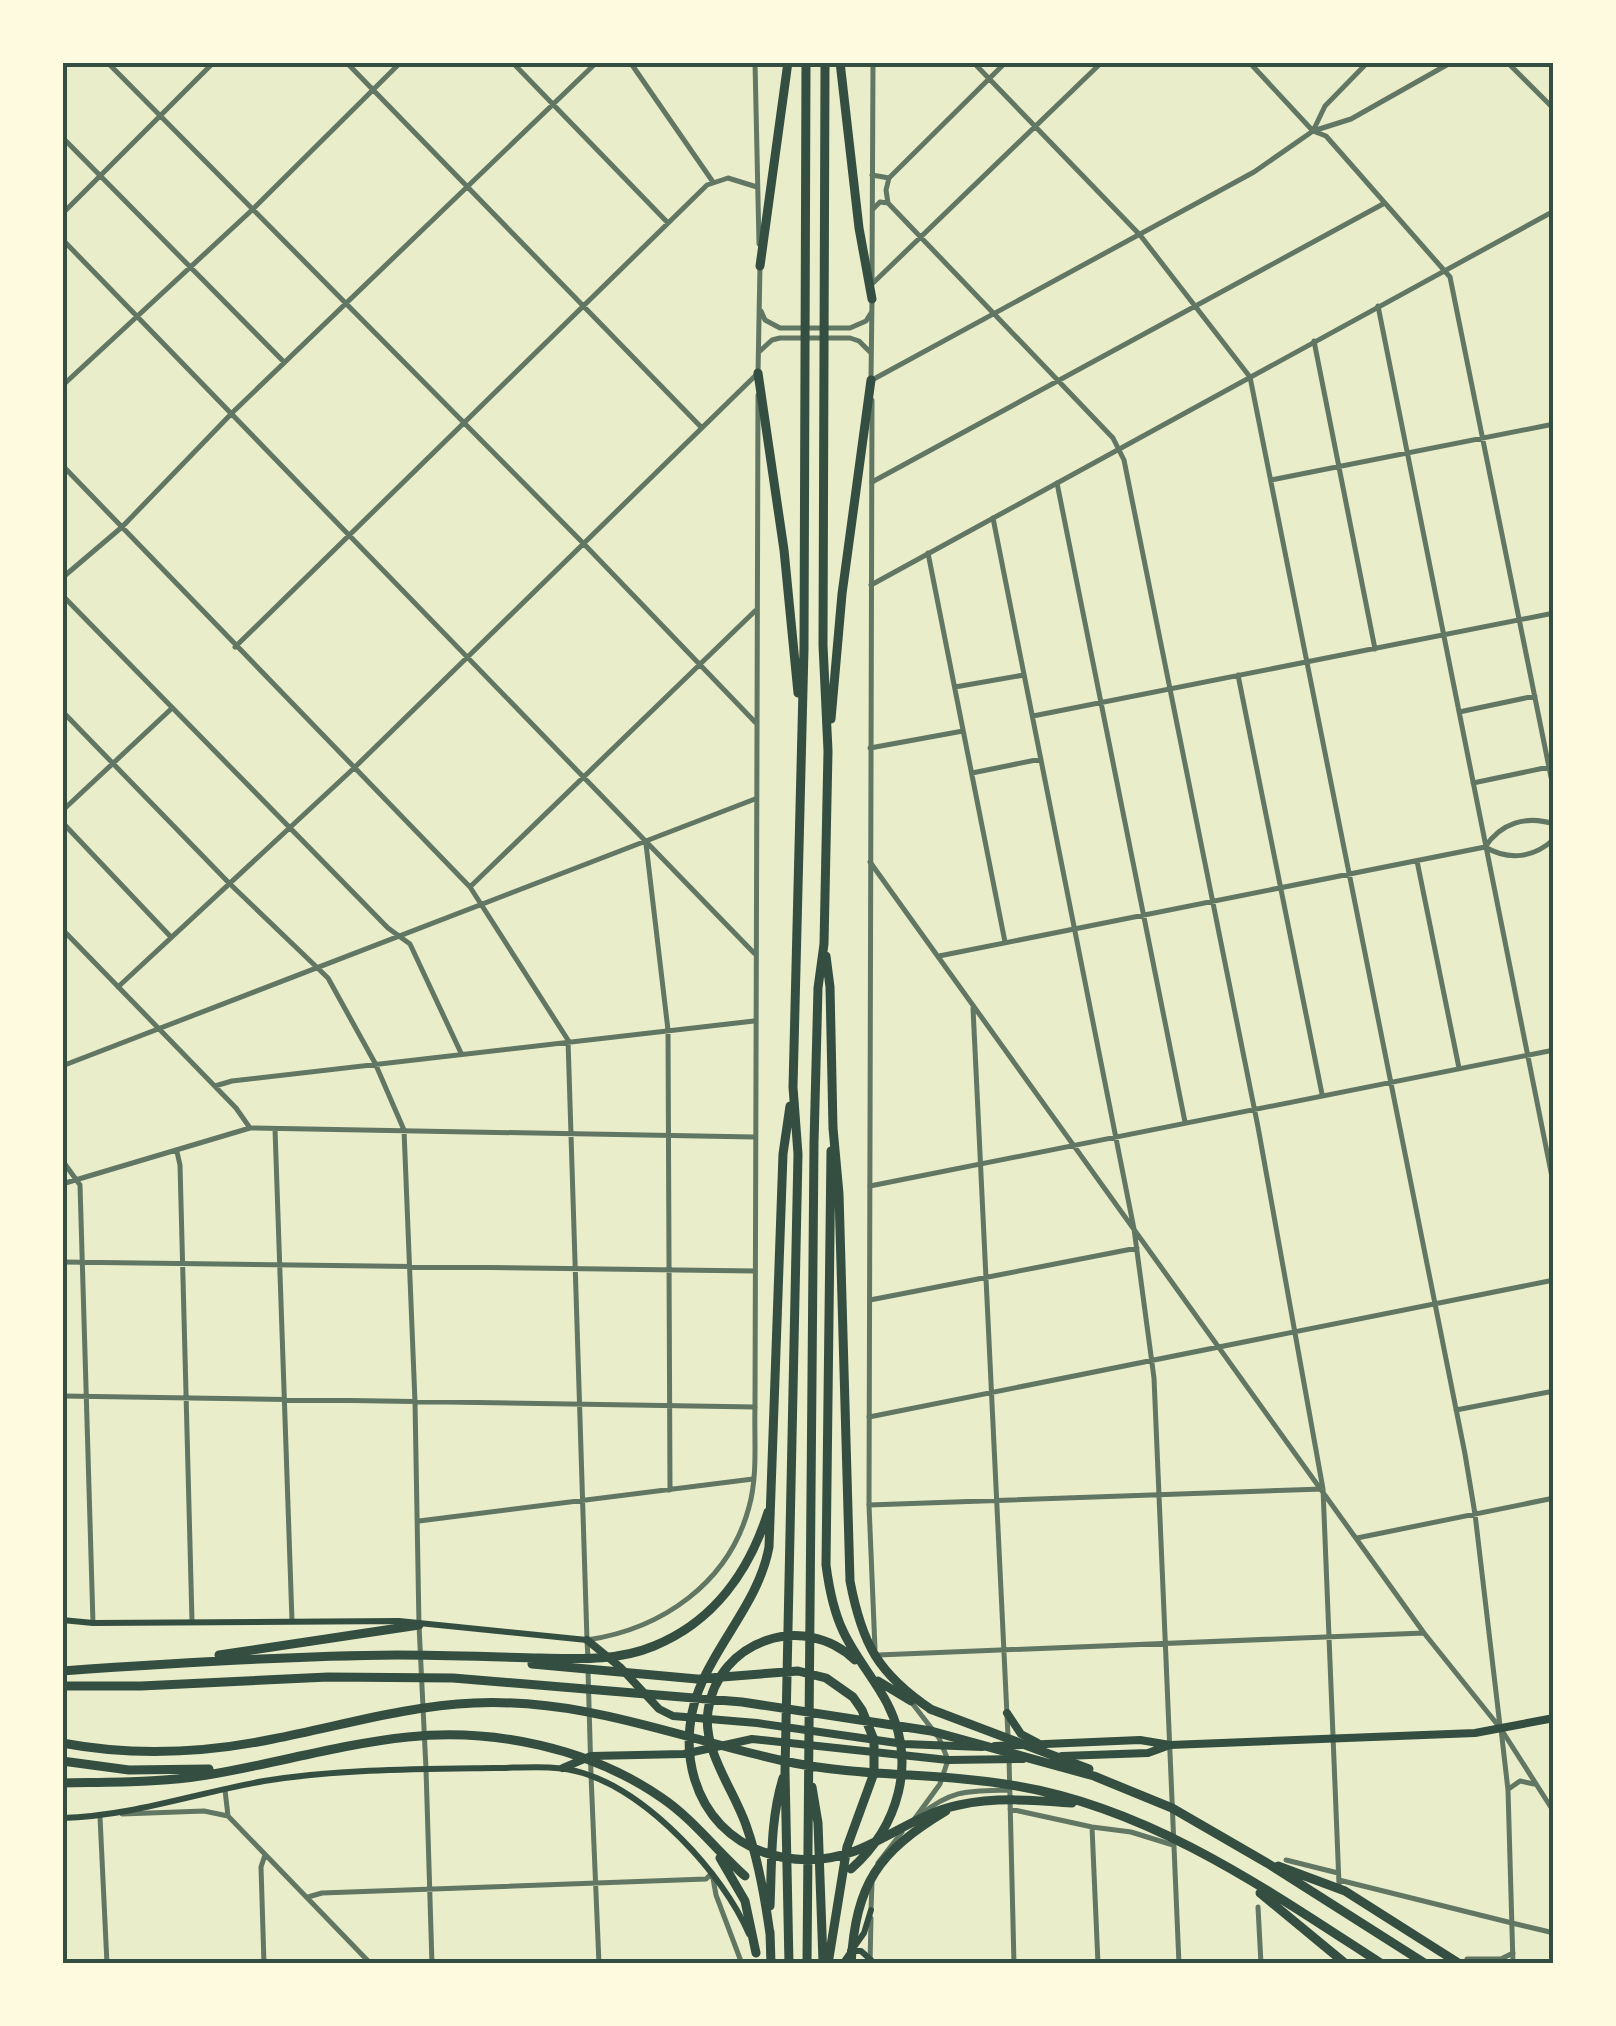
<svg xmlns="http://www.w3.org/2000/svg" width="1616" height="2026" font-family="Inter,sans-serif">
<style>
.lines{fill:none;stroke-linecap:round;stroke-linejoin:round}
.minor{stroke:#617663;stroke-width:5}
.tertiary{stroke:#617663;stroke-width:5}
.secondary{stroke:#344e41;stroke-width:6}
.primary{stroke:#344e41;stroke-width:8}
.motorway{stroke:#344e41;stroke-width:9}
.neatline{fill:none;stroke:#344e41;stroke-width:4}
</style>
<rect width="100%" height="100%" fill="#e9edc9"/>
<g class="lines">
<path class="minor" d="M107,62l477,482 171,178
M346,62l355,365
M512,62l156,161
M630,62l83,120
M973,62l167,173 110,142 215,1077 10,60 25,212
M1249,62l64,69 13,5 124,141 104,515
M1313,131l12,-25 43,-44
M62,137l222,225
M872,175l17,3 117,-116
M888,203l-2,-13 3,-12
M873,209l7,-7 8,1 225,235 11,22 134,667 65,362 16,395
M62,214l152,-152
M62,239l692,714
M872,284l230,-222
M1378,306l176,881
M1314,341l61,308
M62,386l190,-176 149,-148
M62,465l408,422 98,153 19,600
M1271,480l283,-56
M872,482l511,-278
M1057,483l128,639
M993,518l141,711 20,149 25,586
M928,553l77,389
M62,578l60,-51 111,-115 364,-350
M62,595l326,333 22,16 51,109
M235,647l472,-462 21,-7 29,9
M1238,675l84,419
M955,687l69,-12
M62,711l167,172 99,95 47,85 29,67 11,272 4,223
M1459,712l76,-16
M1033,716l521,-103
M870,748l93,-17
M972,773l69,-14
M1473,783l76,-16
M62,811l108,-101
M62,822l108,114
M646,844l22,186 2,460
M1485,847c16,-24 41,-32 69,-23
M1485,847c24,14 49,11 69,-8
M1417,861l42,207
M870,862l554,771 77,96 53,83
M470,887l285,-276
M62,929l174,179 14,20
M939,956l546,-109
M118,987l235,-218 403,-394
M973,1008l35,728
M62,1066l693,-267
M215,1086l17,-5 522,-60
M275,1129l17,492
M177,1152l3,13 12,456
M62,1160l18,25 13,438
M62,1184l188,-56 504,9
M870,1186l684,-136
M62,1262l693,9
M870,1300l267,-52
M62,1396l693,11
M1456,1410l98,-19
M869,1417l685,-137
M869,1505l454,-16
M419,1521l334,-42
M1357,1538l197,-40
M878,1655l546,-22
M1009,1757l5,207
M426,1769l6,195
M591,1775l8,189
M225,1790l3,26 143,148
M1010,1809l82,18 39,5 42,13
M122,1814l82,-3 24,5
M920,1815c33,-26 48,-24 89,-25
M100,1817l7,147
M1092,1827l6,137
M1286,1860l52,13
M1339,1880l173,43
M308,1897l14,-4 384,-14 6,-6 4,22 26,69
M1258,1907l3,57
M1467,1959h34l12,-6
M264,1964l-3,-97 4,-12
M870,1964l1,-46"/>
<path class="tertiary" d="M755,62l4,182
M1507,62l47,47
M872,279l1,-217
M761,311l4,9 15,8h70l16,-7 5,-8
M760,351l12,-11 8,-2h70l9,3 11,11
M758,374l2,-109
M871,379l1,-79
M872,380l382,-208 59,-41 38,-12 101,-57
M872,400l-3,1105 6,144
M871,585l683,-374
M419,1625l7,144
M588,1659l-1,-19c75,-11 142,-57 162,-133 9,-32 5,-68 6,-100l3,-1012
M588,1670l3,105
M912,1703l27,35 9,22 -8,24 -27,37
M1501,1729l7,61 5,174
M1510,1788l10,-7 14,3
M878,1863l24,-31
M871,1910l1,-27
M1512,1923l42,10"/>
<path class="secondary" d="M62,1620l31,3 306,-2 188,19
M62,1818c70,-2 134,-25 202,-37 75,-12 153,-12 229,-13 29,0 62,-4 90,5 65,20 140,100 166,161
M850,1951h11l10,9
M842,1964l22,-31 7,-23"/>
<path class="primary" d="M587,1640l33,27 39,42 14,7 84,7 147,21 78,3
M1007,1713l14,21 17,9
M995,1746l145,-6 30,5 305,-12 79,-15
M1062,1756l86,-3 22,-8
M563,1768l28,-12 93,-2 68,-15 196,21 75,-1"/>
<path class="motorway" d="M840,62l19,166 13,71
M760,266l28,-204
M758,373l26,177 14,143
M831,719l11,-125 29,-214
M826,956l4,31 3,141 6,66 11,387c12,63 28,93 82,129
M790,1106l-7,48 -14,393c-12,66 -73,113 -79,179 -4,36 6,73 31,99 34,35 88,43 134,26 36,-14 65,-38 104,-46 37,-8 75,-5 113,-2
M831,1151l-5,414c3,23 7,45 17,66 12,26 31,47 44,72 31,60 11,124 -36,166
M219,1655l200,-30
M532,1664l165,15 101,-8 28,7 27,19 9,13 12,30v33l-27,74 -19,117
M62,1671c112,-8 223,-15 335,-16 48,0 96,2 144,3 39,1 77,3 113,-12 59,-24 95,-74 114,-134
M878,1681l33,20
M62,1686h79l187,-9 125,1 289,24 189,29 163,45 78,32 95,55 159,101
M930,1709l159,60
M62,1743c69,13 143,10 211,-4 67,-13 133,-33 201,-36 112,-5 204,35 310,58 77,17 156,11 233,25 136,23 252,105 365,178
M62,1761l67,9 80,-1
M62,1783c49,-1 97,0 145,-8 67,-11 134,-31 201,-38 87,-9 182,11 254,61 31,21 55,53 83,78
M812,1787l6,36 5,138
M720,1858l25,43 11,52
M1278,1866l67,25 115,73
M1260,1893l86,71
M770,1906c2,-43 0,-86 13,-128
M770,1932l1,32
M770,1934c-5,-36 -11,-72 -23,-106 -12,-37 -45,-77 -39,-117 10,-71 96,-100 147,-51
M789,1964l-4,-193 13,-617 -5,-67 11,-438 2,-587
M807,1964l7,-821 4,-155 6,-44 4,-193 -5,-106 2,-583
M851,1964c5,-81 27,-112 95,-153"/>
</g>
<rect width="1616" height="2026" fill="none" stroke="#fefae0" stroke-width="130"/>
<rect x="65" y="65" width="1486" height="1896" class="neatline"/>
</svg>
